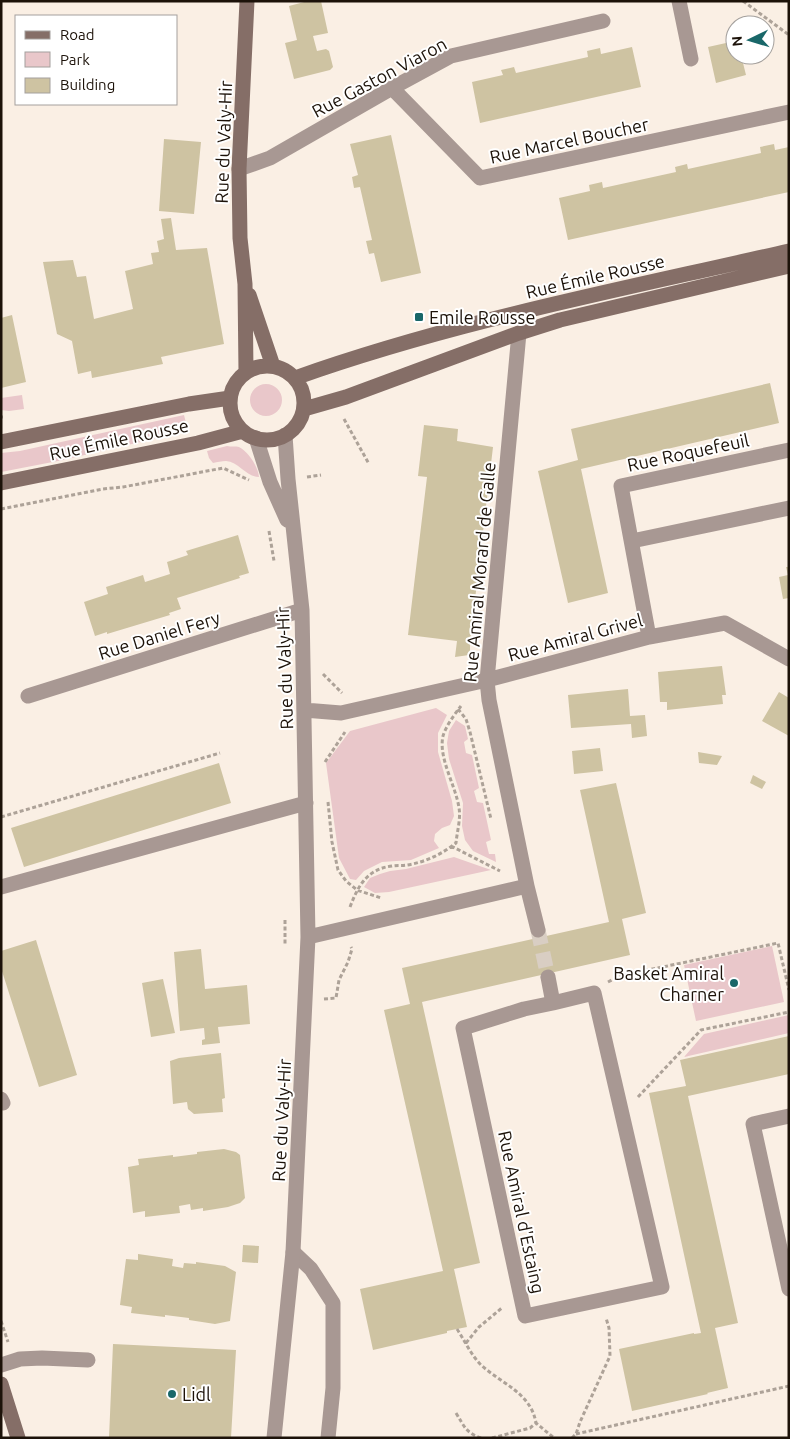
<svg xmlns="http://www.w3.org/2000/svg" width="790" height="1439" font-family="Ubuntu,sans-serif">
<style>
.green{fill:#e9c7ca}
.building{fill:#cec3a2}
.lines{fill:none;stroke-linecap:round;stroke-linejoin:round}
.street-tunnel{stroke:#d9cec3;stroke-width:15;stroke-dasharray:15 8;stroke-linecap:butt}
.path{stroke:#ada298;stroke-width:3;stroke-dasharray:4 2.5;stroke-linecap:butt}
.lane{stroke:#a89893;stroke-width:15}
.street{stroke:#a89893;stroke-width:15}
.secondary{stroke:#856e67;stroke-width:15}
.poi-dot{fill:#196769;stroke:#fff;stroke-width:2}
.labels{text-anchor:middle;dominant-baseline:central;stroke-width:4;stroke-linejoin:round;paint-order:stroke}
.street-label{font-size:18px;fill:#1c1209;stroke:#fff}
.poi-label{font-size:18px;fill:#1c1209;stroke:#fff;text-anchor:start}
</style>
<rect width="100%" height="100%" fill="#faefe4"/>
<path class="green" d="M250 400a16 16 0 1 1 32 0a16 16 0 1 1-32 0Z
M22,395l2,14 -15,2 -8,-1v-12z
M184,415l4,16 -125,29 -62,12v-19l19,-2z
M227,446c4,1 9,0 12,1 10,5 19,20 20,30 -13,0 -20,-15 -33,-16 -4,0 -9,1 -13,2l-4,-5 -2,-7z
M436,708l11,7 -9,18v19l14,49 2,15 -4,9 -8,3 -7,6 -1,7 5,7 -28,12 -29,2 -18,9 -8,9 -6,-1 -11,-21 -13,-95 24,-32z
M456,720l9,6 3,13 -4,3 2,11 6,2 7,33 -5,3 3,11 6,1 8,37 -5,2 3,12h6l1,8 -23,-11 -8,-11 -3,-14 1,-23 -14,-44 -2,-16 2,-12z
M454,857l37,13 -102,22 -14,1 -11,-6 6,-9 10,-4 10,-3 16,-2z
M772,946l12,56 -88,19 -12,-56z
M789,1015v18l-105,24 20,-23z"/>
<path class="building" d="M308,1h13l7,32 -15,3 4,15 9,-2 3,2 4,16 -3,3 -36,9 -9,-36 12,-3 -8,-34z
M735,41v14h6l5,20 -30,8 -8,-36z
M632,47l9,40 -161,36 -8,-41 31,-7 -2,-5 13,-3 2,6 72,-16 -1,-6 13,-3 1,6z
M391,135l30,138 -40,9 -7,-29 -5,1 -3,-13 6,-1 -12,-53 -6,1 -2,-11 6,-2 -8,-31z
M164,139l37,3 -7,72 -35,-3z
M774,144l1,6 14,-3v45l-221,48 -9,-42 31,-7 -1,-6 13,-3 1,6 73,-16 -1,-5 12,-3 1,5 73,-16 -1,-6z
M171,218l5,32 31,-2 17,96 -63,13 2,7 -71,14 -1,-7 -13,3 -6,-33 -15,-7 -14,-72 30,-2 4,17 9,-1 8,43 39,-10 -8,-38 28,-7 -2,-11 8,-1 -2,-11 7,-2 -3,-20z
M12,315l14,67 -25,6v-70z
M770,383l9,40 -198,46 27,124 -40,10 -30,-132 40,-11 -7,-31z
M424,425l34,4 -1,12 36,6 -23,195v13h-1l-14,2 2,-16 -49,-6 19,-158 -9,-1z
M238,535l11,38 -10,3 1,2 -63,20 4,11 -12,4 1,2 -63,19v-2l-12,4 -11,-34 24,-8 -2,-7 37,-12 2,7 25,-8 -3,-12 21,-7 -2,-4z
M786,567h3v31l-6,1 -4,-22 9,-2z
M722,666l4,29h-4l1,9 -56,6v-8h-7l-2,-30z
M628,689l2,27 15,-1 2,21 -15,2 -1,-14 -60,4 -3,-33z
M779,692l10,6v38l-27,-15z
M600,748l3,23 -29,3 -2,-23z
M698,752l24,4 -5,9 -18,-2z
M219,763l12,40 -207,64 -13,-39z
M753,775l13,7 -4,7 -12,-6z
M616,783l30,130 -24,6 8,36 -208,47 58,261 -26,6 13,58 -20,4v2l-74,17 -13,-61 83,-18 -59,-261 26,-6 -8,-36 207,-46 -29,-132z
M36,940l41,135 -38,12 -38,-119v-17z
M201,949l4,40 42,-4 3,39 -32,3 2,16 -18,2v-5l3,-1 -1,-11 -24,3 -6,-79z
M163,979l12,54 -24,4 -9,-54z
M789,1036v38l-101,22 50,227 -23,5 13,60 -21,5 1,1 -76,17 -13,-62 75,-16v1l7,-1 -52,-240 37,-7 -6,-26z
M221,1053l4,45 -3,1 1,13 -29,2 -6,-5 -1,-7 -14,2 -3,-43 9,-3z
M224,1149l12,3 4,3 5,43 -5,5 -12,4 -25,4v-3l-12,2 -1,-6 -11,2 1,7 -35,4v-6l-12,2 -5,-46 11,-2 -1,-6 35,-4v2l24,-3v-2z
M243,1245l16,1 -1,17 -16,-1z
M138,1254l35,5 -1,7 11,2 1,-5 12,1v-2l29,4 11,6 -6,49 -15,3 -26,-4v-2l-24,-3v2l-34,-4 1,-6 -12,-2 6,-46 12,1z
M113,1344l123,6 -5,88h-122z"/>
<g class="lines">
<path class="street-tunnel" d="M538,930l10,47"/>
<path class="path" d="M743,1l46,34
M1,417h2
M344,419l25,45
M307,477l14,-2
M1,509l102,-20 20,-2 100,-19 26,12
M269,531l5,30
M323,674l19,19
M458,709l8,10 4,13 21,87
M325,762l20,-30
M328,802l4,40 6,28 8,11 11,9 24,8
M1,817l219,-64
M451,846l49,25
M350,907c8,-21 17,-38 42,-41 5,-1 10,0 15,-1 19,-3 35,-11 49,-22 1,-11 5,-25 3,-35 -3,-22 -21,-50 -16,-72 3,-10 11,-21 18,-30
M285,920v24
M608,982l11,-6 159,-33 11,47
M324,999l12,-1 3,-18 9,-18 4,-13 -1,-2
M638,1097l63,-67 88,-18
M1,1321l7,21
M457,1329c8,12 14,26 24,36 21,19 50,28 55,58
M466,1343l13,-16 24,-20
M456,1413c8,13 10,20 25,25
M576,1434l213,-48
M492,1438l38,-10 6,-5 18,15
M572,1438l4,-4 4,-12 30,-66 -1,-28 -3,-10"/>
<path class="lane" d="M293,1252l18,17 22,34v85l-5,50"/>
<path class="street" d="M679,1l12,58
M392,88l88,90 309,-66
M239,169l31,-11 122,-70 59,-32 152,-35
M256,438l14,44 17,38
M632,541l157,-33
M649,637l-28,-151 168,-36
M28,696l274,-86
M304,710l37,3 146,-33 162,-43 76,-14 64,36
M527,886l11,44
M1,887l305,-84
M308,937l219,-51 -38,-186 -2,-20 32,-347
M548,977l5,26 41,-10 68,294 -137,29 -62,-288 61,-19 29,-6
M1,1099l2,4
M789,1116l-36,8 36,165
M1,1365l19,-6 22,-1 46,2
M274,1438l19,-186 15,-315 -6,-327 -14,-131 -3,-44"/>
<path class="secondary" d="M249,295l24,71
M230 403a37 37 0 1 1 74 0a37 37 0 1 1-74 0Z
M246,372l-1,-88 -5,-46 -1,-69 8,-168
M295,378c160,-57 329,-89 494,-127
M304,409l42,-12 173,-64 41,-13 229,-54
M1,442l188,-38 41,-6
M1,483l197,-40 45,-12
M1,1384l17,54"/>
</g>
<g class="poi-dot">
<rect x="414" y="312" width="10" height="10" rx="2.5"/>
<circle cx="734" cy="983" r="5"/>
<circle cx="172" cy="1394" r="5"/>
</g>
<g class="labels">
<g class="street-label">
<text transform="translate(379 77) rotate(-28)">Rue Gaston Viaron</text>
<text transform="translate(569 140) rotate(-12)">Rue Marcel Boucher</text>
<text transform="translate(223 142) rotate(-88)">Rue du Valy-Hir</text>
<text transform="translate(595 276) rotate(-13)">Rue Émile Rousse</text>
<text transform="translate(119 439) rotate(-12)">Rue Émile Rousse</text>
<text transform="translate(688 452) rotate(-12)">Rue Roquefeuil</text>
<text transform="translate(479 572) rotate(-85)">Rue Amiral Morard de Galle</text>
<text transform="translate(159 635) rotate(-17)">Rue Daniel Fery</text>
<text transform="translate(575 637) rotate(-15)">Rue Amiral Grivel</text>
<text transform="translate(284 668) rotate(-92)">Rue du Valy-Hir</text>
<text transform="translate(281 1120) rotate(-87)">Rue du Valy-Hir</text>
<text transform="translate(522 1212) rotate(78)">Rue Amiral d'Estaing</text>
</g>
<g class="poi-label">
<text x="429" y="317">Emile Rousse</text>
<text x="724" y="973" text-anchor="end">Basket Amiral<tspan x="724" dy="21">Charner</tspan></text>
<text x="182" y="1394">Lidl</text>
</g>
</g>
<rect width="790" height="1439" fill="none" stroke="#1c1209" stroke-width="5"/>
<rect x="15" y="15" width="162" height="90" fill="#ffffff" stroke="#a4a09d"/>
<rect x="25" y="31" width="25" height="8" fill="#856e67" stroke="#a4a09d"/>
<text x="60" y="40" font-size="15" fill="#1c1209">Road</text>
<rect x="25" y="52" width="25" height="15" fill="#e9c7ca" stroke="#a4a09d"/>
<text x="60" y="65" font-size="15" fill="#1c1209">Park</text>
<rect x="25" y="78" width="25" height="15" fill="#cec3a2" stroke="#a4a09d"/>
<text x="60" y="90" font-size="15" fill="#1c1209">Building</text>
<g transform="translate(750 40) rotate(265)"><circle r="24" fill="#ffffff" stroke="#a4a09d"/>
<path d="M0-4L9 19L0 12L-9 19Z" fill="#196769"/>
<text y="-8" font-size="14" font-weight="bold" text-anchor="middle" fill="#1c1209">N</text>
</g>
</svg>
